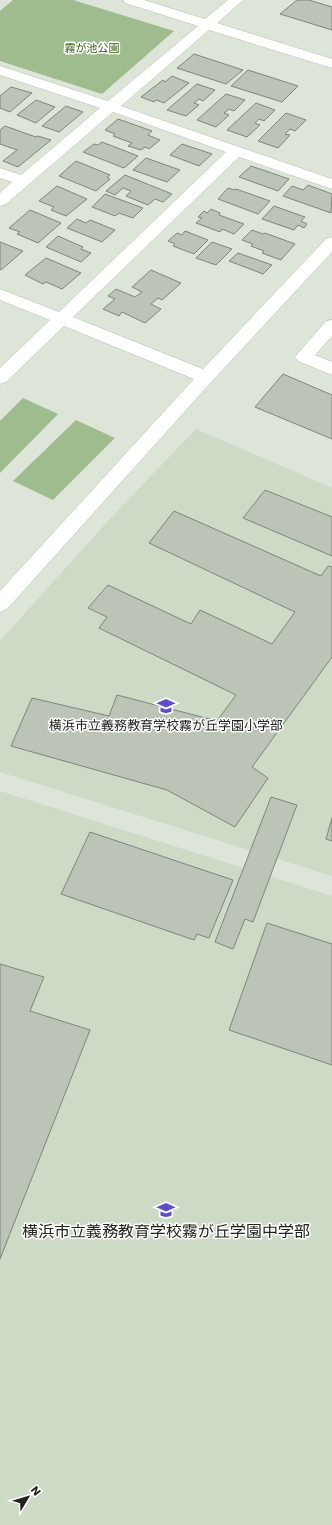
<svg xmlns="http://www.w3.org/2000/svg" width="332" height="1525" font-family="Poppins,'Noto Sans JP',sans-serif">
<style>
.built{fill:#cddac5}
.green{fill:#9ebc8d}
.building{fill:#bbc4b6;stroke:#7d8678}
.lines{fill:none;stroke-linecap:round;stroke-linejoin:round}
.minor-casing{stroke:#b5beb0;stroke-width:1}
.minor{fill:#fff;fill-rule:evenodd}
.labels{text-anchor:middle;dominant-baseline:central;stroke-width:3;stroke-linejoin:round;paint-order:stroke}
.far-park-label{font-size:11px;fill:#325c0d;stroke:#fff}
.poi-label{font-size:13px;fill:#20231e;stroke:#fff}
.near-poi-label{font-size:16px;fill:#20231e;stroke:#fff}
</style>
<rect width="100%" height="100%" fill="#dce5d7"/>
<path class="built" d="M196,429l136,59v388l-332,-104v-131l107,-119z
M0,791l332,105v629h-332z"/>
<path class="green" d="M13,0h60l101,31 -72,63 -102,-33v-50z
M23,398l35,16 -58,59v-52z
M76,420l39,18 -62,62 -40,-19z"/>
<path class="building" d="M297,0h12l23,7v23l-52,-16z
M194,54l49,16 -17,14 -49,-16z
M248,70l50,16 -16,16 -51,-16z
M172,76l17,7 -25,20 -8,-3 -2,2 -13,-5 22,-17 2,2z
M197,84l18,6 -12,11 -4,-2 -5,4 5,2 -13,11 -19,-6z
M11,87l21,6 -22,19 -10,-4v-12z
M226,94l19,6 -11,11 -5,-2 -5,4 5,2 -13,12 -19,-7z
M36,100l19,7 -19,16 -19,-8z
M256,103l19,7 -11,11 -5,-2 -4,4 5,2 -13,12 -20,-7z
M66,106l17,6 -24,20 -17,-6z
M286,113l20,7 -11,11 -5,-2 -5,5 5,1 -12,13 -20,-7z
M118,119l34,12 -4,4 12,5 -11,9 -4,-2 -4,3 -13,-4 4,-3 -19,-7 2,-2 -10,-4z
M5,126l31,11 2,-1 13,4 -33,27 -15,-6 14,-11 -17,-6v-14z
M102,142l36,14 -14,12 -41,-16 11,-8 4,1z
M182,144l30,10 -13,12 -29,-11z
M146,158l34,12 -13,12 -34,-12z
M76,161l34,14 -3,2 3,2 -14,12 -37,-15z
M251,166l38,13 -11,12 -39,-14z
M125,175l47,19 -9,8 -8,-3 -7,6 -22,-9 5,-5 -8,-3 -8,7 -9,-4z
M308,185l24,9 -1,19 -48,-17 9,-10 11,4z
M57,186l30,13 -21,17 -15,-6 3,-3 -15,-6z
M228,188l6,2 2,-1 34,12 -12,13 -40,-15z
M105,194l38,14 -10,10 -14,-5 -4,3 -23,-9z
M274,206l31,11 -4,4 6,3 -3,4 -6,-3 -4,5 -32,-11z
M211,209l9,4 -1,2 25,9 -10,10 -12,-5 -2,3 -24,-9 6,-5 -4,-1 6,-6 3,2z
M30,210l31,13 -23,20 -21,-9 3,-2 -11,-4z
M77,219l9,4 4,-3 25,10 -13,12 -35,-14z
M252,230l11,4 2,-1 30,11 -14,16 -19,-7 2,-2 -13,-5 2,-2 -11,-4z
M185,231l23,9 -14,14 -21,-8 2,-2 -7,-3 9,-8 5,2z
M58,236l25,11 -2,2 10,4 -10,9 -35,-15z
M0,242l23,9 -22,19 -1,-1z
M212,242l20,7 -16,16 -20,-7z
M238,253l34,12 -9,9 -34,-13z
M46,258l35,15 -19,16 -16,-7 -3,2 -18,-9z
M151,270l30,13 -19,17 -4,-2 -7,6 10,5 -16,14 -23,-11 -3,4 -16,-7 12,-10 -7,-3 8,-7 19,8 7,-5 -10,-5z
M283,374l49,21v44l-77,-32z
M265,490l67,27v39l-89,-38z
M174,511l147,65 7,-10 4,1v90l-80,110 16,11 -33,49 -68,-37 -156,-44 21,-48 77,18 8,-21 100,26 19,-26 -137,-67 8,-11 -19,-9 20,-23 83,39 9,-14 72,34 23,-32 -146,-69z
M271,797l26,8 -44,117 -8,-3 -12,30 -18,-7z
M332,818v23l-6,-2z
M90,832l143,48 -24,58 -12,-4 -3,6 -133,-46z
M267,923l65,21v121l-103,-35z
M0,964l44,13 -14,34 60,19 -90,229z"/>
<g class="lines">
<g class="minor-casing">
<path id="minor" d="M123,0h21l61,19 23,-19h15l-26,23 115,36v9l-123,-38 -88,76 211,73v10l-93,-32 -166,160 130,52 123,-130 6,-2v15l-120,129 -205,228 -7,3v-21l194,-212 -130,-53 -58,56 -6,2v-16l50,-48 -50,-20v-11l59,23 167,-160 -113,-40 -107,92 -6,2v-13l12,-11 -12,-4v-10l21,7 79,-67 -100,-33v-9l108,35 90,-75 -73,-23z
M332,320v16l-17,19 17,7v13l-34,-14 -3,-4 31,-36z"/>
</g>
<use href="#minor" class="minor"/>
</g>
<defs>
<g id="school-bare" transform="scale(1.38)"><path d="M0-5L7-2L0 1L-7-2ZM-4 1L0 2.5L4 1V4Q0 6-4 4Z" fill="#5e4dc5" stroke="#fff" stroke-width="2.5" paint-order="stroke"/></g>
</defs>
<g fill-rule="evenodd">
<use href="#school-bare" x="166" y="706"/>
<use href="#school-bare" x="166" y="1210"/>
</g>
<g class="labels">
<g class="far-park-label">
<text x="92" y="48">霧が池公園</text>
</g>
<g class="poi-label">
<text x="166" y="725">横浜市立義務教育学校霧が丘学園小学部</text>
</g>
<g class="near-poi-label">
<text x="166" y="1231">横浜市立義務教育学校霧が丘学園中学部</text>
</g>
</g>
<g transform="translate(28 1497) rotate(52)" stroke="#ffffff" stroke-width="3" paint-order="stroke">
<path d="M0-3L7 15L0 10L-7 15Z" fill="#20231e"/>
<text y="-6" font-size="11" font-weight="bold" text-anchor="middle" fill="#20231e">N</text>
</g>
</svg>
